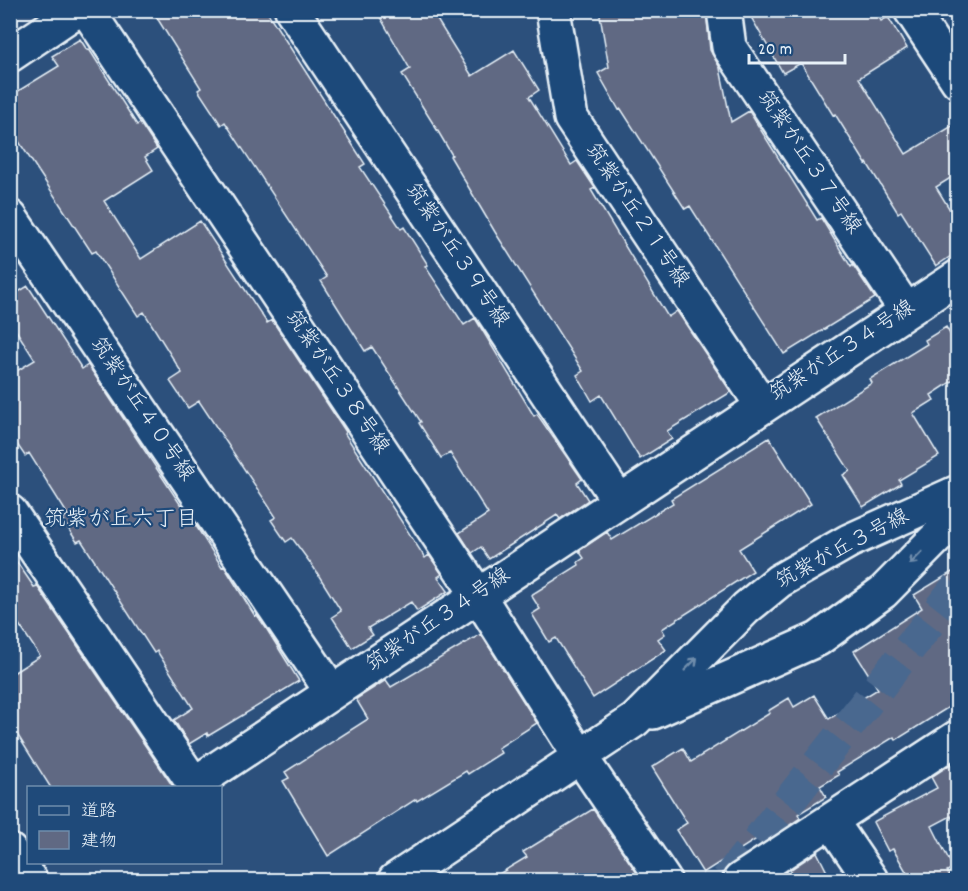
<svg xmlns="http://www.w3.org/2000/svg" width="968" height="891" font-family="Dekko,'Klee One',sans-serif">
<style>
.building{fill:#606983;stroke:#e8f1f8;stroke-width:1.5}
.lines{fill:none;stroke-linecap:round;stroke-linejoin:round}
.minor-tunnel{stroke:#48688f;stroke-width:33;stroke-dasharray:33 16;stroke-linecap:butt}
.minor-casing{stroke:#e8f1f8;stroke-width:38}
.minor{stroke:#1f4a7a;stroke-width:33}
.oneway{stroke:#6f8dac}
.labels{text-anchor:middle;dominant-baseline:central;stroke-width:4.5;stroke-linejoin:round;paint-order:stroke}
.street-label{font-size:21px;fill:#e8f1f8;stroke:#1f4a7a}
.neighbourhood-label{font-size:22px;fill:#e8f1f8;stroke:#1f4a7a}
</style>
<rect width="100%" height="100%" fill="#2c507c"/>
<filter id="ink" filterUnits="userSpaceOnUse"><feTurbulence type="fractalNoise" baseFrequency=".0167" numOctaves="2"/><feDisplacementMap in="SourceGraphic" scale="12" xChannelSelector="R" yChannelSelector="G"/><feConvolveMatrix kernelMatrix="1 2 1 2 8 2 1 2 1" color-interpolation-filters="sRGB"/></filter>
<g filter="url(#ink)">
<path class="building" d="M152,10h114l99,154 -5,3 41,62 3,-2 24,38 -3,1 39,59 11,-7 59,98 3,-2 45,65 -5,4 11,17 -28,19 -3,-4 -68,44 -8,-12 -9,6 -13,-20 29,-19 -38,-61 -9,5 -22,-35 2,-1 -49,-75 -7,4 -44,-70 6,-4 -102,-155 -4,3 -23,-35 3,-2z
M376,10h55l41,66 42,-26 25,40 -10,7 42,68 6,-4 18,27 -4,2 77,127 9,-6 54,81 -64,39 5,8 -32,20 -39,-64 -9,6 -15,-26 6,-4 -88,-139 -45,-76 2,-1 -13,-22 -37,-59 8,-5z
M599,10h107l4,40 10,18 11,54 18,-11 68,109 4,-2 30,49 2,-2 22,33 -91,56 -94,-148 -5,3 -64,-100 -2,1 -21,-37 11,-6z
M747,10h128l6,11 7,-4 19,31 -48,30 47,76 51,-31v51l-21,13 21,34v31l-21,14 -35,-55 -3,2 -31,-50 -1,1 -31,-50 -2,1 -32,-52 -18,10z
M80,39l7,11 2,-1 48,76 3,-2 17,26 -12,8 8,13 -49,31 37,58 59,-38 67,102 5,-3 74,112 -1,2 80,124 4,-3 13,19 -4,3 10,14 -31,20 -6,-9 -43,26 5,7 -21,13 -20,-31 9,-6 -27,-43 -22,-30 -6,4 -15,-22 5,-3 -77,-116 -11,7 -18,-27 12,-8 -38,-61 -6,4 -42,-65 -4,2 -82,-125v-32l49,-30 -7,-10z
M28,286l54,83 6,-4 102,154 1,-1 31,49 2,-1 31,50 2,-1 9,13 33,53 -91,55 -1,-3 -18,11 -15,-24 19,-12 -36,-57 -3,2 -73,-113 -4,2 -15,-23 6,-4 -39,-62 -4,3 -15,-22v-59l25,-15 -25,-39v-24z
M946,327l11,19v32l-26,17 3,5 -21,13 26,43 -40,24 2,4 -38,23 -20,-32 7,-4 -34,-53 56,-35 -2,-4 57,-35 -2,-4z
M769,438l42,66 -72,45 14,22 -91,58 3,5 -7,5 8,11 -73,48 -37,-60 -7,4 -17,-28 8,-5 -9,-14 48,-30 -1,-3 6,-4 -5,-7 28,-19 5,8 61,-37 -2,-4z
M10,552l24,35 3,-1 137,202h-123l-41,-65v-48l30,-19 -30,-45z
M957,569v133l-61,38 -2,-3 -57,35 2,3 -19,11 6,11 -28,17 2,4 -28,19 -3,-6 -66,42 -27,-43 11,-7 -35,-56 31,-19 8,14 79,-49 -2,-2 21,-13 5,9 20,-12 15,24 49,-30 -24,-38 68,-43 -8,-13z
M481,634l56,89 -39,25 3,5 -33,21 -2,-3 -49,30 -1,-2 -88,57 -45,-75 6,-3 -4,-6 83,-53 -12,-20 30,-19 5,7z
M957,760v69l-6,-13 -19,10 21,42 -6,3 4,9h-40l-18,-31 -5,2 -15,-29 64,-34 -6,-11z
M593,809l49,71h-153l38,-23 -4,-5z
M817,852l11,22 -12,6h-20l-6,-10z"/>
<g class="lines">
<path class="minor-tunnel" d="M727,880l231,-294"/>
<g class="minor-casing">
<path id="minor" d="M87,10l391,585 103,163 83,122
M292,10l327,491
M553,10l18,108 191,287
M724,10l5,37 177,263
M911,10l47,71
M10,55l67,-45
M10,217l322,475
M10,512l184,272 764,-507
M653,712l165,-73 65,-47 75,-76
M831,821l40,59
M10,851l20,29
M395,880l240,-160 111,-112 33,-27 70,-40 109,-49
M740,880l218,-143"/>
</g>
<use href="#minor" class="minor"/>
</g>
<defs><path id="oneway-shaft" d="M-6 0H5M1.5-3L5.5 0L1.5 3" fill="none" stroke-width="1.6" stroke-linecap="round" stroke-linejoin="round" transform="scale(1.5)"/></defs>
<g class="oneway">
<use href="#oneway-shaft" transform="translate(916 558) rotate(135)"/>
<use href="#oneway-shaft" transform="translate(691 664) rotate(-45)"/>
</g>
</g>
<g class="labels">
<g class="street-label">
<text transform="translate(808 163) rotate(56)">筑紫が丘３７号線</text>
<text transform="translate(636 216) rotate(56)">筑紫が丘２１号線</text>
<text transform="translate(456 256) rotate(56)">筑紫が丘３９号線</text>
<text transform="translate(843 352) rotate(-33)">筑紫が丘３４号線</text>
<text transform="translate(336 383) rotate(56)">筑紫が丘３８号線</text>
<text transform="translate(141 410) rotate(56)">筑紫が丘４０号線</text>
<text transform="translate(843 550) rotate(-28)">筑紫が丘３号線</text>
<text transform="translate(439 621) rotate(-34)">筑紫が丘３４号線</text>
</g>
<g class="neighbourhood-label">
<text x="121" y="520">筑紫が丘六丁目</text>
</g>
</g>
<rect width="968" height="891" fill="none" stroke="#1f4a7a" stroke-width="36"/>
<rect x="18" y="18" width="932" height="855" fill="none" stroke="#e8f1f8" stroke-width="2" filter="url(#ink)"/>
<rect x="27" y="786" width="195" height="78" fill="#1f4a7a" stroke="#6f8dac" stroke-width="1.5"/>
<rect x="39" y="806" width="30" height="9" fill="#1f4a7a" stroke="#6f8dac" stroke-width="1.5"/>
<text x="81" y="816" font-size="18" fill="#e8f1f8">道路</text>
<rect x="39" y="831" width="30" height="18" fill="#606983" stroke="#6f8dac" stroke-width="1.5"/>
<text x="81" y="846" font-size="18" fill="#e8f1f8">建物</text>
<path d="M749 54v9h96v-9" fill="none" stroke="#e8f1f8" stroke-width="3"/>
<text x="758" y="54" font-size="18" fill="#e8f1f8" stroke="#1f4a7a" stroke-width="4.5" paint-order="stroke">20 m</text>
</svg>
